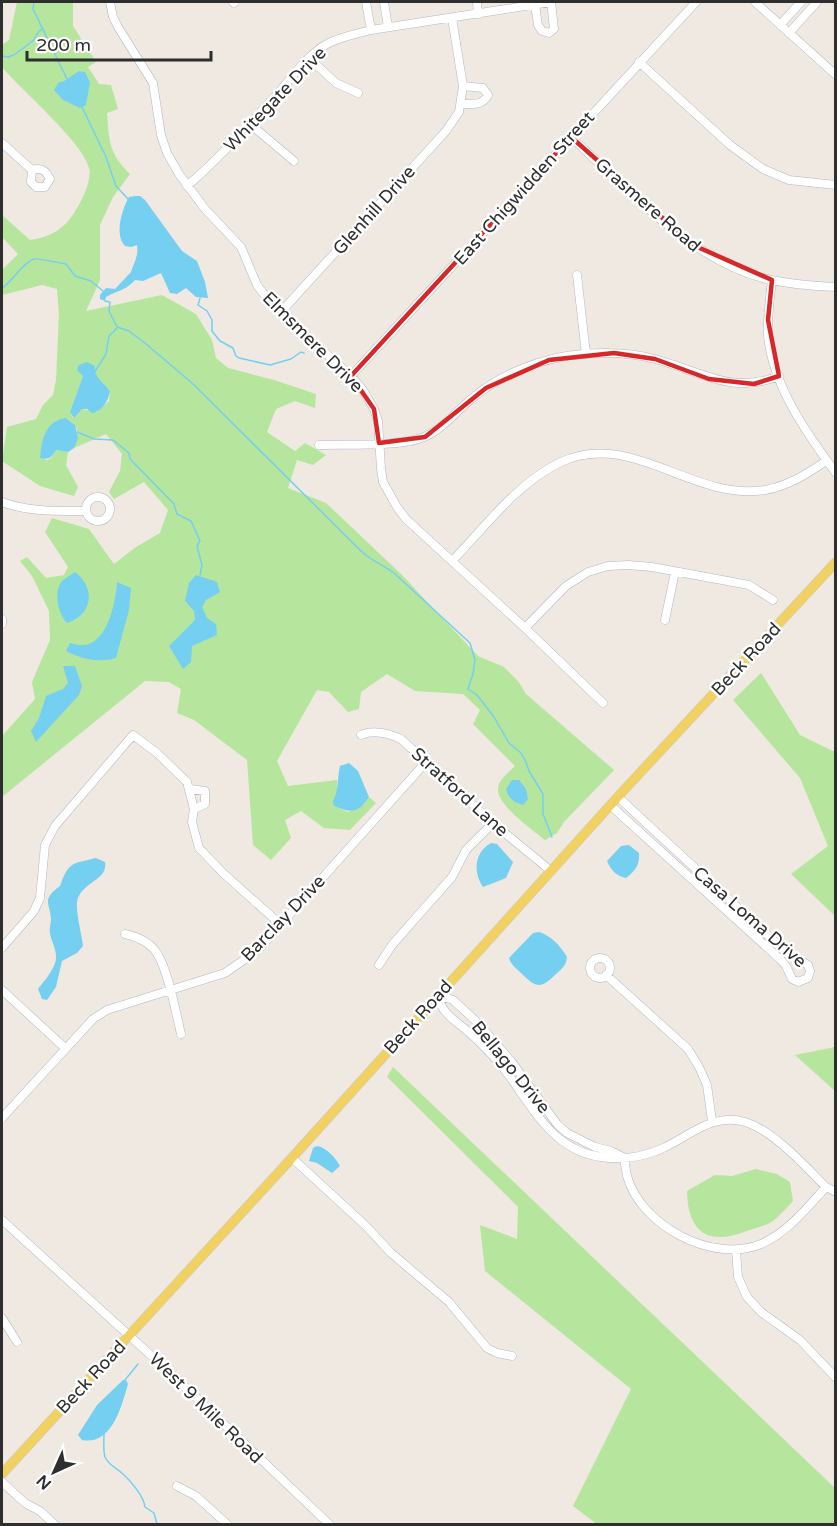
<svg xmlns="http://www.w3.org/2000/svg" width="837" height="1526" font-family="'Varela Round',sans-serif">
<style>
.green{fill:#b6e59e;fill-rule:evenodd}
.water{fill:#75cff0}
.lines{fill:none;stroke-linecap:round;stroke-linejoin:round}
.stream{stroke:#75cff0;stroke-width:1.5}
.minor-casing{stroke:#b4b7c1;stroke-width:9}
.major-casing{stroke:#c9c9c9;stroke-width:10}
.minor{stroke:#fff;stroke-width:8}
.major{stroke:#f2d163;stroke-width:9}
.marked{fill:none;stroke:#d62828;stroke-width:4.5;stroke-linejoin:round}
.labels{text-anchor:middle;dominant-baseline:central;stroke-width:5;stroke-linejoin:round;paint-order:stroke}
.street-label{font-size:18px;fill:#2e2e2e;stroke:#fff}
</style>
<rect width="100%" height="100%" fill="#efe9e1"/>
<path class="green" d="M17,2h56v24l23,36 -8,5 11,17 12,1 7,24 -11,4c2,28 2,41 23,61l-17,23 -13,28v55l-14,31 76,-16 34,19 16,26 4,18 12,10 46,12 42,14 -1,14 -20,-7 -19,8 -9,23 28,19 10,-8 21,12 -13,10 -16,-5 -9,28 38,15 75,71 77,82 26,11 14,14 8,13 88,76 -50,52 -7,11 -12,7c-11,-9 -49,-36 -47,-51 0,-9 11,-17 17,-23l-42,-42 7,-14 -17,-16 -48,-3 -28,-17 -26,18 -2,17 -11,3 -19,-20 -12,-2 -40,71 11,25 49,-6v14l-3,12 14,6 17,-9 4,-6 7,6 -26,27 -26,-2 -23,-17 -16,9 6,18 -20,22 -18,-15 -6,-85 -53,-40 -17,-7 4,-24 -12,-7 -24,-1 -143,116v-61l33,-37 -3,-17 18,-42 -1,-29 -17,-35 -12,-15 7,-4 19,21 18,-3 4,-8 -23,-35 7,-14 37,11 25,35 22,-17 24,-14 8,-23 -24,-28 -30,17 -5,-7 11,-21 2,-17 -16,-20 -32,14c3,-14 8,-20 -8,-30l-21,15 -5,24 7,3 4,-2 5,-8 12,2 -2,13 12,22 -4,9 -34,-10 -38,-25 5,-34 29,-8 7,-14 10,-10 3,-15 3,-66 -2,-25 -15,-4 -40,10v-25l16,-16 -16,-17v-22l28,25c22,-3 36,-12 47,-32 6,-9 15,-29 12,-40 -6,-26 -68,-78 -87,-101v-22l7,-5zM94,369l3,9 13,13 -1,10 -12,11 -15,-3 -9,9 -3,-6 13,-36z
M761,673l39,62 35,17v164l-44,-42 37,-28 -28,-68 -67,-78z
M835,1047h1l-1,44 -40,-36z
M393,1067l442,421v36h-238l-24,-18 58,-117 -146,-118 -5,-46 37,14 1,-32 -131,-130z
M756,1169l21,5 13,8 3,19c-6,6 -13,15 -20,20 -7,5 -18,7 -26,10 -39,15 -59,2 -60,-40l28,-16 17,1z"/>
<path class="water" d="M79,71l6,1 5,10 -4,23 -6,3 -17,-8 -9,-10 4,-7 6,-2z
M135,196h5l5,4 37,51 15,10 8,21 3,16 -12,-1 -10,-9 -9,6 -7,-1 -9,-20 -18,8 -8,-1c-10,11 -17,10 -29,17l-1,4 -5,-2v-4l6,-7 9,1 16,-17c2,-8 8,-15 6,-27l-6,2 -6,-1c-11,-11 -3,-37 4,-49z
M87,362l8,4c-2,11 9,17 15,25 -2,10 -7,20 -18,22l-5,-4h-5l-8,9 -4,-6 13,-36 -6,-6 2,-5z
M66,418l9,7 3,13 -4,10 -6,4 -12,-2c-5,8 -7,10 -16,8 2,-19 5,-37 26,-40z
M75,572c21,16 18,43 -8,51 -9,-9 -14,-31 -5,-42 3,-3 9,-6 13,-9z
M196,575l21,7 3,10 -14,8 -4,7 5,11 9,6 1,11 -25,11 -1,16 -8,7 -14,-23 26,-26 -1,-9 -9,-10 4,-18z
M117,582l14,6 -2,22 -13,48c-18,5 -35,1 -50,-7l4,-8c4,1 10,3 14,2 24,-2 32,-45 33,-63z
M63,666h12l7,20 -3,9 -43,47 -5,-11 8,-13 7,-22 17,-7 5,-6z
M349,763l9,8 11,26c-11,17 -18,16 -35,9l-1,-5c6,-10 4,-23 7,-35z
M512,780h7l7,9 2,10 -5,6c-10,-3 -14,-6 -17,-16z
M491,843l6,1 16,18 -7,16 -23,9c-10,-14 -9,-35 8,-44z
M629,845l10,8c1,12 -4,18 -13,25 -10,-2 -15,-8 -19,-17l14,-15z
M96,858l9,4c3,18 -20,19 -27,36 -4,9 4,37 5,48l-6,7 -15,8 -6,26 -9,13 -5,-1 -4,-10c6,-8 19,-22 18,-33 0,-8 -5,-15 -6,-23 -1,-5 1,-9 1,-14 -1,-17 -10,-19 9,-33 9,-25 12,-22 36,-28z
M539,932c11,3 22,14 28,25 -1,8 -4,11 -10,16 -16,16 -20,16 -36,0 -5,-5 -10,-8 -12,-15l24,-25z
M317,1146c9,1 19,12 23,20l-8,7 -15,-10 -8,-2 4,-13z
M123,1380h3l2,4c-6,21 -16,62 -46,56l-4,-5 19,-30z"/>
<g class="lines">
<path class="stream" d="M34,2l-1,7 34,70
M2,56l6,1 6,-2 20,-15 5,-9 4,-2
M82,107l24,50 10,29 12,13
M2,288c11,-7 21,-26 32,-29 3,-1 27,4 32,5l9,12 16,5 12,10
M200,298l-2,7 9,6 5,9v11l8,10 13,7 3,8 3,2 31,7 21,-6 10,-7 3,1
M105,301l5,1 -1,9 8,16 12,4 17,13 46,39 168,167c11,11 22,14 34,23l76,70 5,17 -2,14 -5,15 9,6 17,22 15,26 12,10 5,9 3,9 14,23v20l9,23
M94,373l12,-19 3,-18 8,-8
M77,432l17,7 19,1 16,13 1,6 44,45 3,10 14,7 9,20 -3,5 5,19 -2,10
M125,1380l13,-16
M104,1433c0,7 -1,17 1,24 4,9 12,11 18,17 8,7 21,23 22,33l9,6 3,11"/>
<g class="minor-casing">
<path id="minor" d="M110,2l3,15 5,10 35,56 8,52 6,18 12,21 26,35 36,38 16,38 15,20 79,71 12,14 11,19 4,12 3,48 2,13 14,25 9,12 119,109 78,75
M233,2l1,1
M366,2l5,28
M384,2l4,25
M477,2l1,12
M755,2l81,73
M535,5l3,20 4,6 7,2 5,-4 -3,-27
M780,25l21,-23
M789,33l28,-31
M310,59l26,24 22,10
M639,62l91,83 33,24 26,11 47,5
M462,104c11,0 20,2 26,-9l-5,-7 -20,-2
M250,124l44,37
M571,137c55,50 121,125 196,142 22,5 46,7 69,8
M2,143l30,27 -1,12 5,5h9l5,-8c-4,-9 -9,-12 -18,-9
M187,186c35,-30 62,-62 94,-96 13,-16 28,-36 46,-46 13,-7 29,-10 44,-14l180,-28
M577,275l9,79
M772,280c-2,18 -5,38 -4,56 5,50 39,98 68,137
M280,313l166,-182 13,-19 4,-26 -11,-68
M351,376l345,-374
M319,445c27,-1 81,2 105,-8 17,-7 31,-24 46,-37 30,-26 73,-43 113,-46 23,-2 50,-1 72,5 45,12 76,36 124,17
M86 509a12 12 0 1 1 24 0a12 12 0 1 1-24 0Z
M2,502c26,10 56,9 84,9
M453,560c32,-33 65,-78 108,-98 71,-33 132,40 204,28 23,-4 42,-16 61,-29
M2,619v5
M665,620l10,-48
M525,628l41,-42 22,-14 20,-6 20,-1 24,2 97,18 24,15
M361,735c13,-6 27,-2 40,4l94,86 56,46
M190,789l15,2v13l-11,5
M610,805l171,155 5,6 6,13 6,3 10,-4 2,-7 -2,-6 -21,-12 -169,-156
M125,934c13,3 28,10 34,23 10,18 17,56 22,77
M2,948l32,-37 6,-13 5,-53 10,-19 78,-91 24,18 30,29 7,27 -2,13 7,26 24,25 57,51
M590 968a10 10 0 1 1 20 0a10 10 0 1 1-20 0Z
M379,965l13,-20 60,-68 14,-27 27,-27
M606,975l82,74 11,18 8,18 5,36
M2,990l63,58
M437,995c2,5 4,12 8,16 5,7 14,13 20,18 14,12 28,26 39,40 18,23 33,52 57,71 28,22 68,23 100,9 28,-12 51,-37 84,-27 29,9 60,44 81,65l10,5
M437,995l16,5 24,22 34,39 46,63 10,9 28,14 16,4 12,6
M2,1118l91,-99 14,-9 118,-37 33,-23 168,-188
M292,1158l74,68 25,27 58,49 38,46 10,5 15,3
M624,1158c1,6 2,13 3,18 14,50 86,88 134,68 27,-12 45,-35 65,-57
M2,1220l164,149 163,155
M736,1250l2,27 9,20 14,15 39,28 36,38
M2,1318l15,24
M2,1482l23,21 15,8 14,13
M177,1486l19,10 31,28"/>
</g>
<g class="major-casing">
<path id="major" d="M2,1474l288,-314 334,-370 212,-228"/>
</g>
<use href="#minor" class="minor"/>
<use href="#major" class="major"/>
</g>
<path class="marked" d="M571,137l122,108 79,35 -4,40 11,56 -25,8 -45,-5 -54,-20 -41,-6 -65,7 -63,28 -61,49 -46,6 -5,-34 -23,-33z"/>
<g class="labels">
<g class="street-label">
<text transform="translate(275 99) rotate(-46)">Whitegate Drive</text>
<text transform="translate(524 188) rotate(-48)">East Chigwidden Street</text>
<text transform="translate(648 205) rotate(41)">Grasmere Road</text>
<text transform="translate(374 210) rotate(-48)">Glenhill Drive</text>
<text transform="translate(313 342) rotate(45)">Elmsmere Drive</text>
<text transform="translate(746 659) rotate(-47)">Beck Road</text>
<text transform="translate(460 792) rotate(42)">Stratford Lane</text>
<text transform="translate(750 917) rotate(41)">Casa Loma Drive</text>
<text transform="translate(283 918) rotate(-46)">Barclay Drive</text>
<text transform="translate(418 1017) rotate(-48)">Beck Road</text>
<text transform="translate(511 1067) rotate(51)">Bellago Drive</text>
<text transform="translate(91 1377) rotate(-47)">Beck Road</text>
<text transform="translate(206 1408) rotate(44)">West 9 Mile Road</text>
</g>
</g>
<rect width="837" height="1526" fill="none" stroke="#2e2e2e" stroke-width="6"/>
<g transform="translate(54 1472) rotate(225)" stroke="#ffffff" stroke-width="4.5" paint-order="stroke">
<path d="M0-4.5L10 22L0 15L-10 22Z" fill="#2e2e2e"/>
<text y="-9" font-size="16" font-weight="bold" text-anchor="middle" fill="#2e2e2e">N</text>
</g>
<path d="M27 51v9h184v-9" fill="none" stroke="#2e2e2e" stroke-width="3"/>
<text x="36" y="51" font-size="18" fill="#2e2e2e" stroke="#ffffff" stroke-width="4.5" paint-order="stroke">200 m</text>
</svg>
